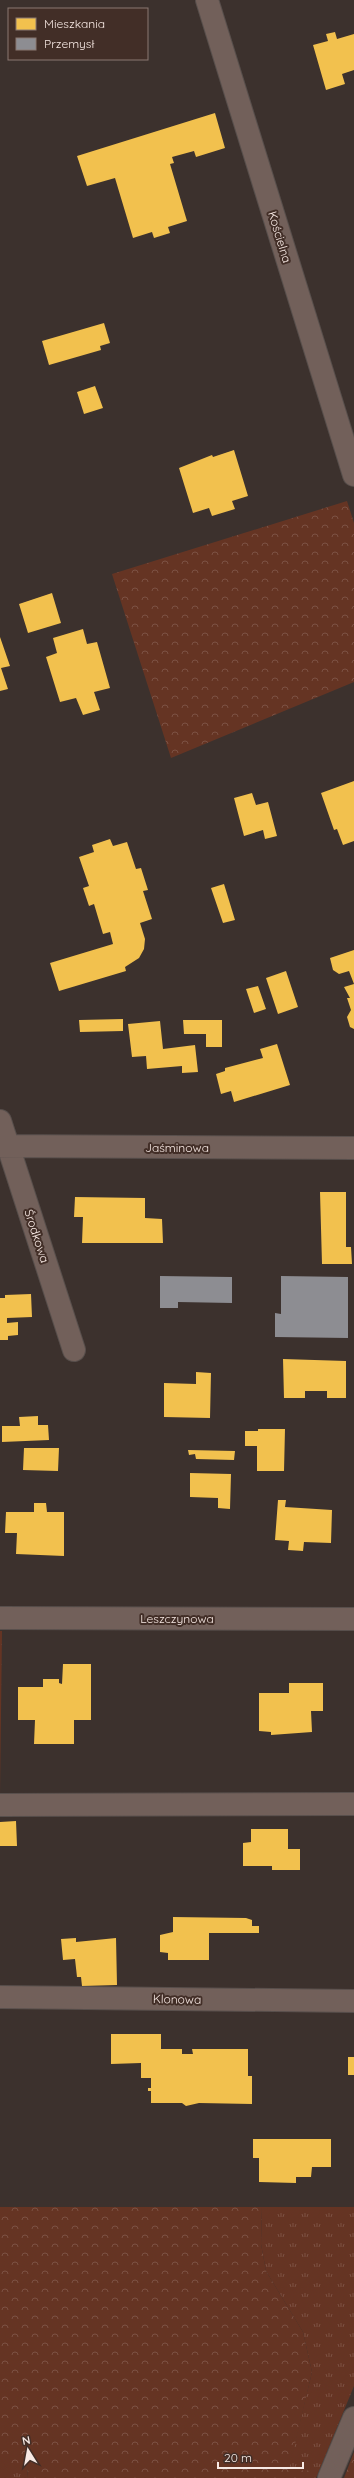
<svg xmlns="http://www.w3.org/2000/svg" width="354" height="2478" font-family="Quicksand,sans-serif">
<style>
.grass{fill:url(#grass-tufts)}
.forest{fill:url(#forest-crowns)}
.homes{fill:#f2c14e}
.industry{fill:#8d8d92}
.lines{fill:none;stroke-linecap:round;stroke-linejoin:round}
.street-casing{stroke:#584f4c;stroke-width:24}
.street{stroke:#72605a;stroke-width:22}
.labels{text-anchor:middle;dominant-baseline:central;stroke-width:4;stroke-linejoin:round;paint-order:stroke}
.street-label{font-size:12px;fill:#f7e9e4;stroke:#422e27}
</style>
<defs>
<pattern id="grass-tufts" width="24" height="20" patternUnits="userSpaceOnUse"><rect width="24" height="20" fill="#653423"/><path d="M3 7l-1-3M5 7V3M7 7l1-3M15 17l-1-3M17 17v-4M19 17l1-3" fill="none" stroke="#7c5143"/></pattern>
<pattern id="forest-crowns" width="20" height="18" patternUnits="userSpaceOnUse"><rect width="20" height="18" fill="#653423"/><path d="M2 6a3 3 0 1 1 6 0M12 15a3 3 0 1 1 6 0" fill="none" stroke="#7c5143"/></pattern>
</defs>
<rect width="100%" height="100%" fill="#3c312d"/>
<path class="grass" d="M0,1631h2l-2,164z
M262,2207h92v179l-35,85h-31l24,-99 -9,-40 -37,-61 -5,-27z
M0,2467h28l-1,11h-27z"/>
<path class="forest" d="M347,501l7,22v159l-183,76 -59,-184z
M0,2207h262l-1,37 5,27 37,61 9,40 -23,98 30,1 -3,7h-289l1,-11h-28z
M354,2452v26h-10z"/>
<path class="homes" d="M335,32l2,7 17,-5v36l-12,4 3,10 -19,6 -13,-45 15,-4 -2,-7z
M215,113l10,35 -29,9 -2,-6 -22,6 2,6 -4,1 17,57 -19,6 2,6 -16,5 -2,-6 -19,6 -18,-60 -28,8 -10,-30z
M104,323l6,20 -10,3 1,4 -52,15 -7,-24z
M95,386l8,22 -19,6 -7,-22z
M234,450l14,46 -16,5 3,8 -23,7 -3,-8 -16,5 -14,-45 33,-13 1,2z
M52,593l9,30 -33,10 -9,-29z
M83,629l4,15 10,-2 13,46 -16,4 6,18 -17,5 -7,-17 -16,4 -14,-45 11,-4 -4,-15z
M0,637l10,29 -9,2 7,21 -8,2z
M354,781v60l-11,4 -6,-16 -3,1 -13,-37z
M252,793l4,12 12,-3 9,34 -12,3 -2,-9 -19,6 -10,-38z
M110,839l3,7 14,-4 9,27 5,-1 7,22 -5,1 9,28 -12,4 5,16 -1,10 -5,9 -14,9 1,4 -67,20 -9,-28 63,-19 -3,-12 -7,2 -9,-30 -5,2 -6,-18 6,-2 -10,-29 15,-5 -2,-7z
M224,884l11,36 -12,3 -12,-35z
M354,950v79l-4,-2 -3,-10 4,-7 -4,-12h3l-6,-11 10,-3 -5,-13 -10,3 -6,-4 -3,-12z
M286,971l12,36 -20,7 -12,-36z
M258,986l8,23 -12,4 -8,-24z
M123,1019v12l-43,1 -1,-12z
M183,1020h39v27h-16v-13h-22z
M160,1021l3,28 32,-4 3,27 -16,1v-7l-35,3 -1,-13 -14,1 -4,-33z
M277,1044l13,41 -56,17 -3,-11 -10,3 -5,-20 9,-3v-3l38,-10 -3,-9z
M320,1192h26v55h5l1,17h-30z
M75,1197l70,1v20l17,1 1,24h-81l1,-26h-9z
M31,1294l1,23 -25,1v5l11,-1v13l-10,1v4h-8v-42h5v-3z
M283,1359l63,2v37h-19v-7h-22v7h-21z
M196,1372l15,1 -1,45 -46,-1v-34l32,1z
M38,1416v9h10l1,15 -47,2v-16h18l-1,-9z
M258,1429h27l-1,42h-27v-25h-12v-15h13z
M24,1448h35l-1,23 -35,-1z
M188,1450l47,1 -1,9 -38,-1 -1,-5 -6,1z
M190,1473l41,1 -1,35 -12,-1v-10l-28,-1z
M278,1500h8l-1,7 47,3 -1,33 -27,-1 -1,9 -15,-1 1,-9 -14,-1z
M34,1503h12l1,9h17v44l-48,-2 1,-21h-12l1,-21h28z
M63,1664h28v56h-17v24h-40l1,-24h-17v-33h25v-8h16v4l3,1z
M289,1683h34v28h-12l1,21 -41,3v-3l-12,-1v-38h30z
M16,1821l1,25h-17v-24z
M251,1829h37v20h12v21h-28v-4h-29v-23l8,-1z
M173,1917l73,1 6,2v6h7v7h-50v27h-41v-7l-8,-1v-17l13,-3z
M76,1938v4l40,-4 1,47 -35,1 -1,-9h-4l-2,-18 -12,1 -2,-21z
M111,2034h50v15h21v5h11l-1,-5h56v27h4v28l-53,-1 -13,3 -4,-3h-31v-12h-3v-3h3v-10h-10v-15l-30,1z
M348,2057h6v18h-6z
M253,2139h78v28h-19l-1,10h-15v6l-37,-1v-24h-6z"/>
<path class="industry" d="M160,1276l72,1v26l-54,-1v6h-18z
M281,1276l67,1v61l-73,-1v-24l6,1z"/>
<g class="lines">
<g class="street-casing">
<path id="street" d="M207,0l147,475
M0,1121l74,229
M0,1146l354,2
M0,1618l354,1
M0,1805l354,-1
M0,1997l354,4
M329,2478l25,-60"/>
</g>
<use href="#street" class="street"/>
</g>
<g class="labels">
<g class="street-label">
<text transform="translate(280 237) rotate(73)">Kościelna</text>
<text x="177" y="1147">Jaśminowa</text>
<text transform="translate(37 1236) rotate(72)">Środkowa</text>
<text x="177" y="1618">Leszczynowa</text>
<text transform="translate(177 1999) rotate(1)">Klonowa</text>
</g>
</g>
<rect x="8" y="8" width="140" height="52" fill="#422e27" stroke="#8a7973"/>
<rect x="16" y="18" width="20" height="12" fill="#f2c14e" stroke="#8a7973"/>
<text x="44" y="28" font-size="12" fill="#f7e9e4">Mieszkania</text>
<rect x="16" y="38" width="20" height="12" fill="#8d8d92" stroke="#8a7973"/>
<text x="44" y="48" font-size="12" fill="#f7e9e4">Przemysł</text>
<g transform="translate(28 2450) rotate(349)" stroke="#422e27" stroke-width="3" paint-order="stroke">
<path d="M0-3L7 15L0 10L-7 15Z" fill="#f7e9e4"/>
<text y="-6" font-size="11" font-weight="bold" text-anchor="middle" fill="#f7e9e4">N</text>
</g>
<path d="M218 2462v6h85v-6" fill="none" stroke="#f7e9e4" stroke-width="2"/>
<text x="224" y="2462" font-size="12" fill="#f7e9e4" stroke="#422e27" stroke-width="3" paint-order="stroke">20 m</text>
</svg>
